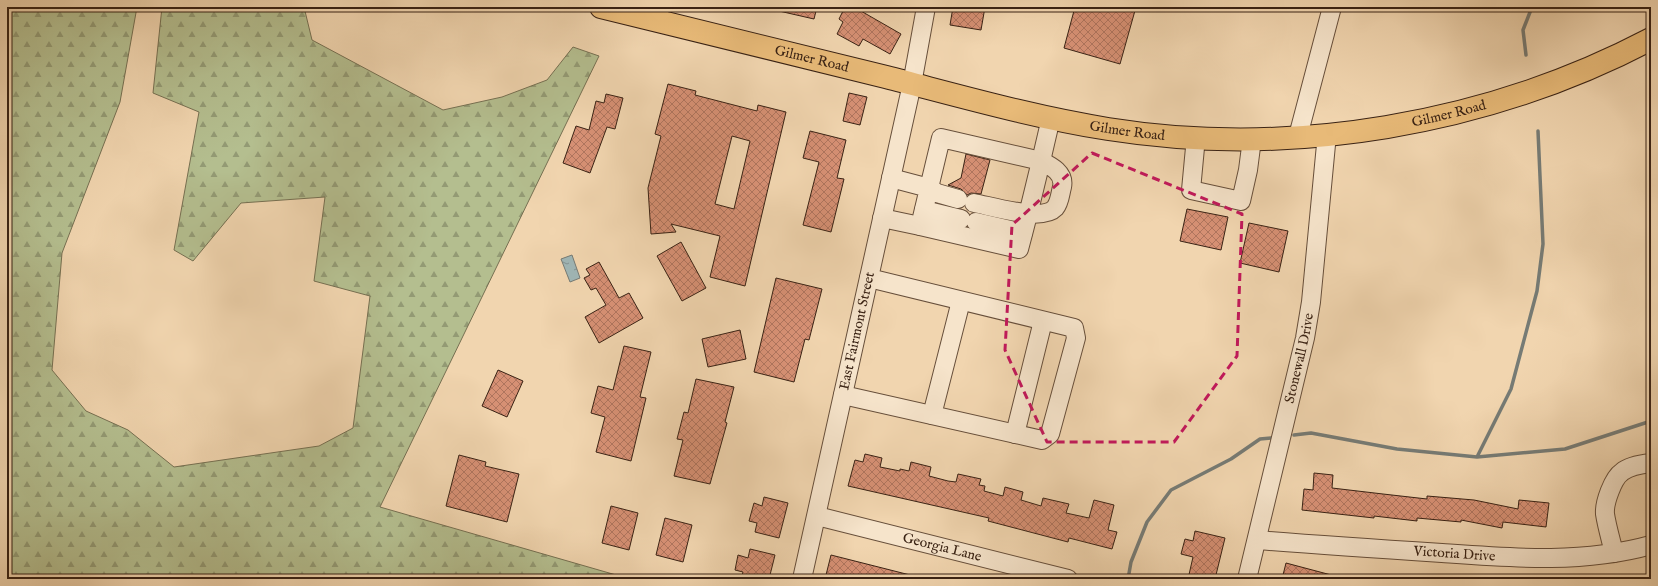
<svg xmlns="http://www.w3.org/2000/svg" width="1658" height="586" font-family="'IM FELL English',serif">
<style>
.forest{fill:url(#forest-firs);stroke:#767052}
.water{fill:url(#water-ripples);stroke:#767b75}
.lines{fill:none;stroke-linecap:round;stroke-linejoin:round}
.stream{stroke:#767b75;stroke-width:3.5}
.building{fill:url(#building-cross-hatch);stroke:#392214;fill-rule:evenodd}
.minor-casing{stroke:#674f3b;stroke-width:20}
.major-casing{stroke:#392214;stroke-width:24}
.minor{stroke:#f6e4cb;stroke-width:18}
.major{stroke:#e8ba78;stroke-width:22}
.marked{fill:none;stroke:#c2185b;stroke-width:3;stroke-dasharray:8 5;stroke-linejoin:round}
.labels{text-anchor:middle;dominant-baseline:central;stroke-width:3.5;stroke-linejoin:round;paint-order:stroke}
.street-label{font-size:14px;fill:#392214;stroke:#f6e4cb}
</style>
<defs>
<pattern id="forest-firs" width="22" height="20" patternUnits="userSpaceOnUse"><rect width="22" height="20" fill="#b4be8f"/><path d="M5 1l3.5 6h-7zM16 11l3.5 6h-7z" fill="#939a74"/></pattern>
<pattern id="water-ripples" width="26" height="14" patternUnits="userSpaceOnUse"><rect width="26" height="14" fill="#9fb6b6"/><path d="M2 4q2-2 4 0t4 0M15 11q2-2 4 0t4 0" fill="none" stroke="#839493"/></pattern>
<pattern id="building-cross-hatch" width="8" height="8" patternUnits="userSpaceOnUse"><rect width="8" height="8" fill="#d69074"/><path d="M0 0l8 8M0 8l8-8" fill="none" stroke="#af755e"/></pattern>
</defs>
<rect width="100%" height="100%" fill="#f1d5af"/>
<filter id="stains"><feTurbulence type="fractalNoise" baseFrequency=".005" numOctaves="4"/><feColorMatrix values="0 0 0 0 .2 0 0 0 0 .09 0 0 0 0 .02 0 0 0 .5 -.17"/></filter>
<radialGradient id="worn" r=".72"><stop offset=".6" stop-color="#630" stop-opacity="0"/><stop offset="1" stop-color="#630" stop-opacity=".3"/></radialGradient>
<path class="forest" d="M7,7h130l-17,95 -58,151 -10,117 34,41 42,19 46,37 145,-21 34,-18 17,-132 -56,-15 11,-84 -84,6 -48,58 -19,-11 25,-138 -46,-19 9,-86h142l8,33 131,70 59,-13 45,-17 26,-33 26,9 -219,451 250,72h-623z"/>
<path class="water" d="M572,255l8,23 -10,4 -9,-23z"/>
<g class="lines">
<path class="stream" d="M1526,55l-3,-25 9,-23
M1294,435l17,-2 86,16 80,8 88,-8 86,-28
M1477,457l34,-68 26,-98 6,-47 -5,-113
M1128,579l3,-17 16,-40 24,-32 60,-31 29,-20 11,-1"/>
</g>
<path class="building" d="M780,7h37l-3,12 -35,-8z
M845,7h9l47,27 -11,20 -27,-15 -4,7 -22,-12 6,-12 -4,-3z
M953,7h32l-4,23 -31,-5z
M1075,7h61l-16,57 -56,-16z
M668,84l28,7 -1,4 62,16 1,-6 28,7 -41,174 -35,-9 10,-41 -49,-12 5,8 -25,2 -3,-46 13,-52 -6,-2zM732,136l18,5 -16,68 -19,-5z
M849,93l18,4 -7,28 -17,-4z
M606,94l17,4 -8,31 -8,-2 -17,46 -27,-10 13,-37 13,4 7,-29 8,2z
M810,131l36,9 -9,38 7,1 -13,53 -28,-7 16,-63 -16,-4z
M966,154l24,6 -9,34 -10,-1 -4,2 -6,-6 -13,-4 13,-7z
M1187,209l41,8 -7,33 -41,-9z
M1249,223l39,8 -9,41 -39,-9z
M681,242l25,46 -24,13 -25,-45z
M599,262l20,36 10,-5 14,25 -44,25 -14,-26 21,-12 -10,-17 -5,2 -7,-12 6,-3 -4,-6z
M776,278l46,11 -13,51 -4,-1 -11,43 -40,-10z
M740,330l6,29 -38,8 -6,-28z
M624,346l27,6 -11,45 6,1 -15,63 -35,-9 9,-35 -14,-4 7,-27 15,4z
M498,370l25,11 -16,36 -25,-11z
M696,379l38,8 -9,35 2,1 -17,61 -36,-8 9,-36 -6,-1 7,-27 4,1z
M865,454l17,4 -2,9 20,4v-2l9,2 2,-9 20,5 -2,9 19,5 8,1 2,-8 23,5 -2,6 6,1 -1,5 19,5 2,-9 18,5 -2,8 20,6 2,-8 26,6 -3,9 23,5 5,-18 20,5 -6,25 9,2 -5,17 -43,-11 -1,4 -80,-21 1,-3 -141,-32 7,-26 8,2z
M459,455l27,7 -1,4 34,8 -12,48 -61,-16z
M1314,473l19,2 -1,13 51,6 44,5v-3l47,4 44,9 1,-9 30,3 -3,24 -43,-5 -1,6 -41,-8v2l-44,-4v3l-43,-5v2l-72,-8 2,-21 9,1z
M764,497l24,6 -9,35 -24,-6 2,-9 -8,-2 5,-18 8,3z
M611,506l27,7 -9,37 -27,-7z
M665,518l27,7 -9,37 -27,-7z
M1195,531l30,7 -10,41h-27l5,-22 -12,-3 4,-15 8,2z
M750,549l25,6 -6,24h-28l2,-7 -8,-2 3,-15 10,3z
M831,555l83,21 -1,3h-88z
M1286,563l49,13 -1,3h-52z"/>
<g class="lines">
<g class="minor-casing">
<g id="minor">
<path d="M1298,136l34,-129"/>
<path d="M1196,137l-5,53 50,11 7,-31 4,-31"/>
<path d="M958,199l-21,-6 -8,-5 12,-50 100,23 10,-43"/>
<path d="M924,210l37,9"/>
<path d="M882,218l38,8 9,-38 -38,-10"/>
<path d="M976,222l47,11"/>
<path d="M920,226l99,23c8,-29 15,-59 22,-88 10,5 24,12 21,26 -2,7 -2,15 -7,21 -13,14 -64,-2 -81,-5"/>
<path d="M843,395l199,45 8,-6 26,-96 -2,-10 -205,-50"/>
<path d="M932,415l29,-114"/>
<path d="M1015,434l28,-113"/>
<path id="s1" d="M817,516l251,63"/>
<path id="s2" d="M1257,540c62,5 123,9 185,13 70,5 141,11 209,-8"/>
<path d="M1614,553c-3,-13 -7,-26 -9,-39 -1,-11 8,-36 17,-42 7,-6 20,-8 29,-9"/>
<path id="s3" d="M802,579l110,-495 14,-77"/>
<path id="s4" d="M1247,579l58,-241 6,-36 16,-168"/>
</g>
</g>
<g class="major-casing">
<g id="major">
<path id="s5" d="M601,7c95,24 190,47 285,70 74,19 147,40 222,52 183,29 379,-4 543,-90"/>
</g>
</g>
<use href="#minor" class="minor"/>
<use href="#major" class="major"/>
</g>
<path class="marked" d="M1092,153l150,61 -5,142 -63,86h-127l-42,-92 7,-125z"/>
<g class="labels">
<g class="street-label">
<text stroke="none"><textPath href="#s5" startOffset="217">Gilmer Road</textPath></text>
<text stroke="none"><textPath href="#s5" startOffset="865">Gilmer Road</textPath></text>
<text stroke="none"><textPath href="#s5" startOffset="541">Gilmer Road</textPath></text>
<text stroke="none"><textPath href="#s3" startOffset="254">East Fairmont Street</textPath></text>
<text stroke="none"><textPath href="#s4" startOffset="227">Stonewall Drive</textPath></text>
<text stroke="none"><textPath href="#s1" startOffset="129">Georgia Lane</textPath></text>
<text stroke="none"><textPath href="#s2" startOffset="198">Victoria Drive</textPath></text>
</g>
</g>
<rect width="1658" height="586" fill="none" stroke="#f1d5af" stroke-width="24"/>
<rect x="8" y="8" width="1642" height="570" fill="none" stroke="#392214" stroke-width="2"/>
<rect x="12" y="12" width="1634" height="562" fill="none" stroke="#392214"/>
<rect width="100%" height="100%" filter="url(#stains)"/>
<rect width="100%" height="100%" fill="url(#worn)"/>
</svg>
